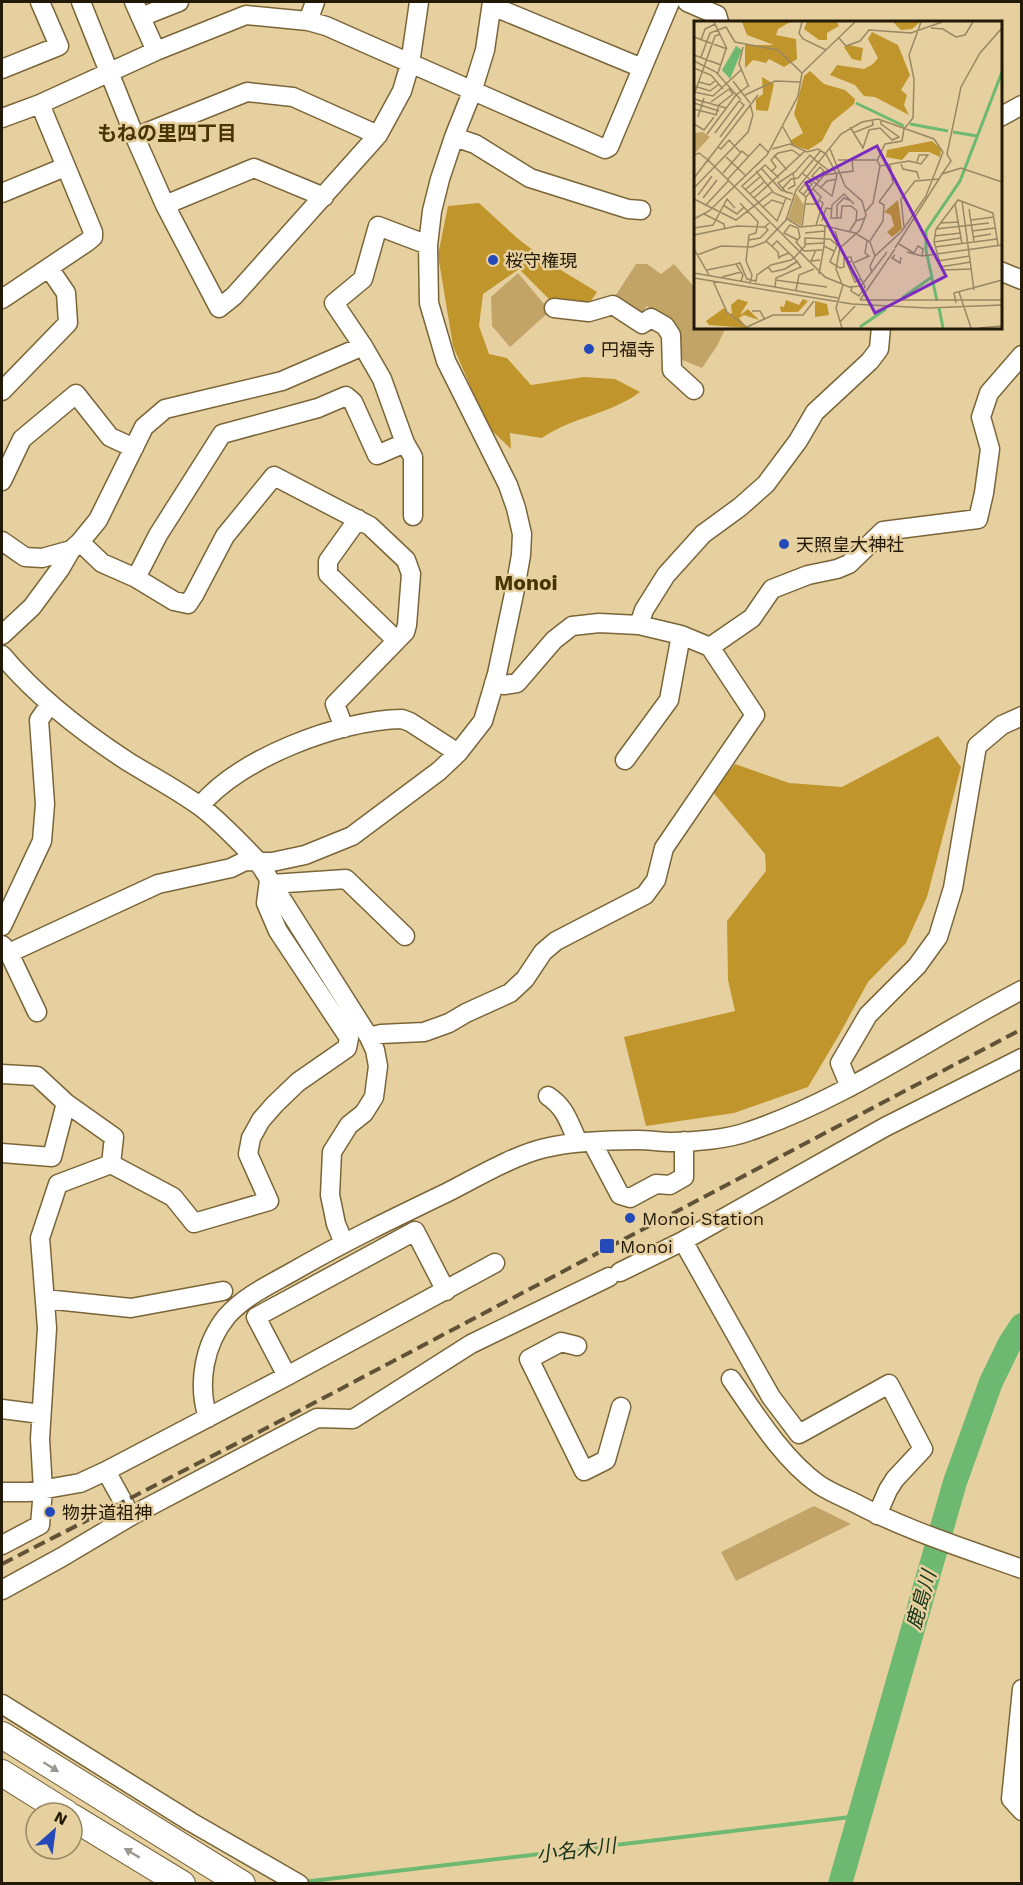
<svg xmlns="http://www.w3.org/2000/svg" width="1023" height="1885" font-family="'Work Sans','Noto Sans JP',sans-serif">
<style>
.green{fill:#c1a466}
.forest{fill:#bf952c}
.lines{fill:none;stroke-linecap:round;stroke-linejoin:round}
.stream{stroke:#6db971;stroke-width:4}
.river{stroke:#6db971;stroke-width:24}
.minor-casing{stroke:#7a6538;stroke-width:21}
.highway-casing{stroke:#7a6538;stroke-width:28}
.minor{stroke:#fff;stroke-width:18}
.highway{stroke:#fff;stroke-width:26}
.rail{stroke:#5f5236;stroke-width:4;stroke-dasharray:12 6;stroke-linecap:butt}
.oneway{fill:#9c988f}
.poi-dot{fill:#2449b8;stroke:#e7d0a0;stroke-width:2}
.labels{text-anchor:middle;dominant-baseline:central;stroke-width:5;stroke-linejoin:round;paint-order:stroke}
.poi-label{font-size:18px;fill:#221907;stroke:#e7d0a0;text-anchor:start}
.neighbourhood-label{font-size:20px;font-weight:bold;fill:#473402;stroke:#e7d0a0}
.water-label{font-size:20px;font-style:italic;fill:#143317;stroke:#e7d0a0}
.quarter-label{font-size:21px;font-weight:bold;fill:#473402;stroke:#e7d0a0}
.inset-river{fill:none;stroke:#6db971;stroke-width:3}
.inset-road{fill:none;stroke:#988763;stroke-width:1.5}
.view{fill:#7b2cbf;fill-opacity:0.15;stroke:#7b2cbf;stroke-width:3}
.inset-edge{fill:none;stroke:#221907;stroke-width:3}
</style>
<rect width="100%" height="100%" fill="#e7d0a0"/>
<path class="green" d="M636,264h11l14,10 13,-10 22,25v38h30l-9,19 -15,22 -27,-11 -2,-35 -26,-16 -9,11 -26,-16z
M518,273l32,38 -40,36 -18,-21 -1,-29z
M814,1506l37,18 -115,57 -15,-29z"/>
<path class="forest" d="M479,203l38,35 34,26 46,28 -9,13 -37,-4 -32,-32 -36,25 -4,32 10,28 18,4 24,27 53,-8 31,2 25,13c-29,22 -68,25 -98,46l-32,-5 1,16 -23,-22 -35,-81 -15,-91 10,-49z
M938,736l23,31 -34,130 -21,46 -38,39 -29,53 -31,52 -74,26 -88,13 -22,-89 111,-26 -7,-31 -1,-59 39,-50 -1,-17 -52,-62 22,-28 54,19 53,4z"/>
<g class="lines">
<path class="stream" d="M303,1882l556,-66"/>
<path class="river" d="M840,1884l115,-402 36,-100 19,-39 12,-18"/>
<g class="minor-casing">
<path id="minor" d="M81,2l54,135 30,68 54,103 15,-12 144,-161 24,-44 8,-27 9,-62
M134,2l22,49
M687,2l30,13 2,7
M492,6l150,62
M141,17l38,-15
M308,21l7,-19
M2,69l57,-23 -19,-44
M1000,117l22,-12
M2,118l38,-14 116,-53 90,-36 62,6 18,5 279,123 4,-2 61,-145
M135,137l112,-45 46,5 85,38
M454,137l21,7 55,34 98,31 13,1
M2,193l63,-26
M165,205l89,-37 70,29
M1000,271l22,9
M2,299l85,-57 6,-5v-5l-53,-128
M554,308l35,4 24,-7 29,19 9,-6 14,8 6,9 1,35 22,20
M363,346l-29,-43 29,-24 15,-53 50,19
M2,391l66,-68 -2,-30 -17,-25
M2,481l20,-42 54,-45 34,43 24,11
M358,519l-30,42v13l68,66
M2,541l23,16 17,1 29,-8
M136,578l22,-43 64,-101 96,-26 28,-12 7,6 24,53 28,-12
M639,625l5,-15 22,-35 37,-41 37,-27 26,-23 32,-43 17,-29 55,-51 9,-12 2,-22
M2,635l30,-28 28,-38 11,-19 9,-8
M710,647l42,-29 20,-29 36,-14 29,-6 12,-5 34,-33 95,-12 6,-26 6,-44 -9,-32 8,-24 33,-38
M2,655c35,42 79,76 125,106 24,15 51,29 74,46 20,15 38,35 56,53l112,177 6,13 3,16 -4,31 -10,16 -15,12 -17,27 -2,43 6,29 8,19
M344,728l-9,-24 70,-72 2,-7 4,-51 -5,-14 -36,-34 -96,-50 -49,60 -31,59 -6,9 -14,-3 -38,-23 -34,-15 -22,-21 18,-22 46,-93 21,-18 117,-28 81,-35 19,33 23,64 8,14v59
M625,760l44,-60 12,-65
M200,806c40,-48 139,-86 202,-87l8,3 48,31
M272,884l74,-5 59,57
M2,926l40,-85 3,-37 -6,-84 11,-16
M2,945l7,8 149,-69 73,-16 14,-7 27,1 33,-7 47,-19 87,-65 19,-18 25,-32 14,-47 18,-85 6,-34 1,-21 -6,-26 -8,-23 -62,-124 -17,-58 -1,-58 4,-34 8,-32 14,-42 18,-45 13,-42 7,-48
M9,953l28,59
M369,1037l12,-3 43,-2 25,-9 17,-10 44,-20 15,-14 18,-27 13,-11 89,-46 11,-15 8,-32 91,-133 -45,-68 -29,-12 -42,-10 -40,-2 -27,3 -18,14 -37,43 -13,2 -10,-2
M2,1074l35,2 29,27 -14,54 -50,-4
M850,1087l-10,-24 28,-48 49,-49 21,-29 15,-49 24,-142 25,-21 20,-9
M548,1096c18,12 21,27 30,46
M66,1103l48,34 -3,27
M592,1142l28,53 10,3 26,-14 14,1 14,-8v-36
M683,1241l88,156 28,37 90,-50 34,65 -28,30 -7,11 -11,25
M620,1272l63,-31 202,-114 137,-69
M45,1299l86,9 92,-17
M577,1346l-16,-4 -32,17 55,112 22,-11 15,-53
M287,1376l-31,-59 159,-86 31,60
M731,1379c24,35 52,80 87,105 10,7 22,12 33,17 54,29 113,47 171,68
M2,1409l39,5
M208,1418c-11,-34 -4,-74 19,-102 18,-20 42,-31 65,-44 50,-29 102,-54 154,-79 28,-14 68,-38 99,-45 30,-7 62,-8 93,-8 11,0 23,2 34,2 23,0 57,-3 78,-11 97,-33 181,-94 272,-141
M106,1471l25,45
M2,1492h27l51,-9 26,-12 181,-95 208,-113
M2,1545l38,-20 3,-35 -3,-51 7,-111 -7,-90 18,-54 53,-20 62,33 21,26 75,-22 -21,-47 3,-16 10,-18 14,-16 23,-22 49,-34 2,-10 -71,-107 -12,-28 3,-23
M2,1590l60,-33 69,-41 186,-98 36,1 118,-75 138,-67
M1022,1689l-11,110 11,12
M2,1704l189,118 108,62"/>
</g>
<g class="highway-casing">
<path id="highway" d="M2,1735l240,149
M2,1773l64,40
M72,1817l110,67"/>
</g>
<use href="#minor" class="minor"/>
<use href="#highway" class="highway"/>
<path class="rail" d="M2,1564l257,-132 763,-403"/>
</g>
<defs><path id="oneway-solid" d="M-6-.8H1V-3.2L6.5 0L1 3.2V.8H-6Z" transform="scale(1.5)"/></defs>
<g class="oneway">
<use href="#oneway-solid" transform="translate(51 1767) rotate(32)"/>
<use href="#oneway-solid" transform="translate(132 1853) rotate(-149)"/>
</g>
<g class="poi-dot">
<circle cx="493" cy="260" r="6"/>
<circle cx="589" cy="349" r="6"/>
<circle cx="784" cy="544" r="6"/>
<circle cx="630" cy="1218" r="6"/>
<rect x="599" y="1238" width="16" height="16" rx="3"/>
<circle cx="50" cy="1512" r="6"/>
</g>
<g class="labels">
<g class="poi-label">
<text x="505" y="260">桜守権現</text>
<text x="601" y="349">円福寺</text>
<text x="796" y="544">天照皇大神社</text>
<text x="642" y="1218">Monoi Station</text>
<text x="620" y="1246">Monoi</text>
<text x="62" y="1512">物井道祖神</text>
</g>
<g class="neighbourhood-label">
<text x="167" y="133">もねの里四丁目</text>
</g>
<g class="water-label">
<text transform="translate(921 1600) rotate(-74)">鹿島川</text>
<text transform="translate(576 1850) rotate(-7)">小名木川</text>
</g>
<g class="quarter-label">
<text x="526" y="582">Monoi</text>
</g>
</g>
<g transform="translate(694 21)">
<rect width="308" height="308" fill="#e7d0a0"/>
<path d="M9,111l7,5 -16,17v-21zM102,172l8,12 -3,21 -13,-8z" fill="#c1a466"/>
<path d="M48,1h48l-12,7 -2,6 20,4 1,20 -13,8 -15,-8 -3,4 -13,-3 -8,8v-23h29l-27,-10zM113,1h30l2,4 -12,7v7h-8l-15,-11zM199,1h27l-8,7 -11,1zM178,11l26,13 12,30 -9,15 6,5 -3,10 5,10 -34,-18 -11,-1 -9,-11 -25,-10 7,-10 27,4 9,-5 5,-6 -10,-19zM155,24l14,3 -2,13 -9,-2 -8,-12zM116,50l14,13 21,6 10,9 -1,5 -22,18 -10,19 -14,9 -16,-5 -2,-4 13,-8 -9,-19 10,-38zM68,56l12,7 -6,27 -12,-1v-11l7,-5zM238,120l9,8 -1,8 -11,-5h-20l-7,8 -16,-3 1,-7zM204,179l4,29 -10,8 -5,-5 7,-6 -3,-11 -7,-3zM44,278l10,3 -8,13 8,-6 11,11 -15,-5 -5,3 8,10 -38,-3 -3,-4 18,-13 5,7 3,-2 -1,-8zM109,278l5,2 -10,11h-17l-1,-6 4,1 2,-7 13,5zM121,280l12,3 2,11 -14,2z" fill="#bf952c"/>
<path d="M42,25l6,4 -12,29 -8,-9z" fill="#6db971"/>
<path class="inset-river" d="M162,82l48,23M216,103l38,7M259,111l24,4M208,277l30,-21M243,280l-11,-51v-19l34,-50 42,-109M245,287l4,20M166,306l26,-18"/>
<path class="inset-road" d="M20,1l13,27M108,1l-3,11 4,6 23,11M237,7l12,1 13,8 9,-2 8,-13M0,16l33,12M145,17l7,8 14,-5 9,-11 42,3 31,-11M7,19l4,-11 10,-5M49,26l-4,17 10,23M0,34l27,10M7,36l9,-24 16,-6 9,15 43,8 24,23M0,40l22,11 25,28M0,47l17,7 12,14M24,52l8,-24M39,60l17,22M5,61l11,3 6,-5M0,65l16,5 9,-7M0,71l19,4 28,-26M1,71l20,-56 5,-2M51,74l30,-14 25,1M0,78l32,9M17,81l18,-13 4,5 -14,11 -3,10M0,82l25,8M0,88l23,6M4,96l6,-19M0,103l10,6 10,-13M89,106l10,18M156,106l13,21 6,-18 11,-2 12,12 7,-3 -18,-13v-4M21,112l24,-32 5,4 -24,32M159,112l20,-8 -1,-6M13,113l29,-39 12,-9M24,126l3,2 8,-9 12,13M78,128l18,-5 17,8 11,-3 8,5 11,21 -5,21 -30,-23M136,128l15,37 17,15 4,14 -6,15 -20,18M127,129l-7,9 14,11M0,134l5,-2 9,7 117,117 24,10 12,-1 26,-34M80,134l13,15M32,136l19,18M144,139h39l3,6 29,-5 12,3 7,-9h-9l-2,7M183,140l8,-17 17,-3 2,-12 9,-11 1,-39 -5,-24 12,-33M207,143l2,5 14,3 2,7M67,147l20,22 12,4M62,150l18,22 17,7M78,150l4,-4 -5,-7 7,-7 14,-3 9,6M29,152l19,-22 7,6M248,153l9,-13 -4,-7 14,-67 19,-34 22,-25M0,157l64,-83M85,157l-14,-13 -23,21 35,35 9,-23M122,158l8,-8 -4,-4 -8,9 7,5M33,159l33,-36 8,8M0,167l54,-56 5,-17 -3,-11M89,167l8,-9 7,-1 16,-19M126,167l7,-7 10,-2M52,168l14,-12M94,168l7,-4 -2,-12M119,168l8,8 -4,7h-12l1,-7 18,-22 29,-4 -1,-13M93,172l-9,-10 17,-11 15,-17 4,4M56,173l14,-12M4,174l14,-19M109,174l9,-11 -4,-3 -9,10 7,6M9,177l14,-18M60,177l51,-47M0,178l42,21 36,-28M268,180l12,89M185,181l14,-19 -3,-18M46,182l18,19 -2,11 -7,2 -3,26 6,14 -2,9M160,183l-10,-10 -12,11 -1,13h10l1,-12h9l6,5 -1,10M261,183l7,40M29,184l14,9 7,-7M11,185l23,-25M69,186l9,-7 12,4M275,188l5,33M171,191l8,-9 7,-37M10,193l20,10 1,5M92,197l14,9 21,-2 34,8 15,9 5,14M143,197v-13l7,-7 5,2M0,198l15,-8 58,-56 31,-59 4,-23 53,-51M277,199l23,-3M128,200l4,-13 6,1M246,202l19,-1M122,204l7,-22 -4,-3M108,206l3,-23M210,206l-3,-28 14,-18 24,-2 3,-5 19,-6 41,14M0,207l19,-3 14,-26 8,9M242,208l53,-6M141,210l5,16 -4,22 6,15M278,210l23,-3M155,211l7,-11 9,-3M111,212l20,-2M0,214l43,-9 28,1 4,-4M240,215l27,-3M279,216l18,-3M55,219l11,-2 8,-8 -3,-3M104,219l-14,-7 6,-8 8,3 2,9 -4,5 8,9 18,-1M72,220l12,11 1,7M176,220l13,-20 1,-16 -5,-3M240,221l27,-4M111,223l20,-1M205,223l15,9 4,-7 5,3 -1,7M78,225l5,-5 12,12 -10,4M130,225l1,-20M241,226l62,-8M201,227l44,-69M0,228l15,26M122,229l-5,11 9,-1M213,231l15,4 80,-11M3,234l24,-9 31,1 13,-5 21,-22 10,-30 45,-56 21,-12 16,-3 56,20 9,13 -17,44 -24,35 -27,25 -5,10 2,7M201,234l-3,3 8,5 1,-6M244,240l32,-5M42,243l4,-1 7,16 9,2 1,-6 14,-10 20,-5 3,-2 -5,-5M74,246l4,5 13,-3 13,-8M246,246l31,-5M278,248l-30,1 -8,-28 2,-13 22,-29 35,13 5,32M13,249l29,-6 7,11 -2,6M0,252l144,25M125,253l5,-28 10,5M28,256l19,-5M0,257l158,26 76,4 74,-3M81,259l52,7M19,260l14,31 21,16M81,266l1,-9 25,-11 -7,-9 11,-12v-8l25,1 7,6 -7,17 10,6 4,-1v-9l7,-1 1,4 -5,2 8,19 6,-3M158,266l-1,4 8,5 6,-9 -12,-24 16,-7 -4,-3 2,-12M102,269l3,-15 15,-6M265,271l12,36M166,279h142M166,279l35,-51M262,282l-2,-10 48,-13M58,290h8l5,9M146,301l15,-16M53,306l26,-12h30l11,-14M148,307l-6,-20 7,-23M285,307l23,-2"/>
<path class="view" d="M183,125l69,130 -71,37 -69,-130z"/>
<rect width="308" height="308" class="inset-edge"/>
</g>
<rect width="1023" height="1885" fill="none" stroke="#221907" stroke-width="6"/>
<g transform="translate(54 1831) rotate(28)"><circle r="28" fill="#e7d0a0" stroke="#988763" stroke-width="1.5"/>
<path d="M0-4.5L10 22L0 15L-10 22Z" fill="#2449b8"/>
<text y="-9" font-size="16" font-weight="bold" text-anchor="middle" fill="#221907">N</text>
</g>
</svg>
